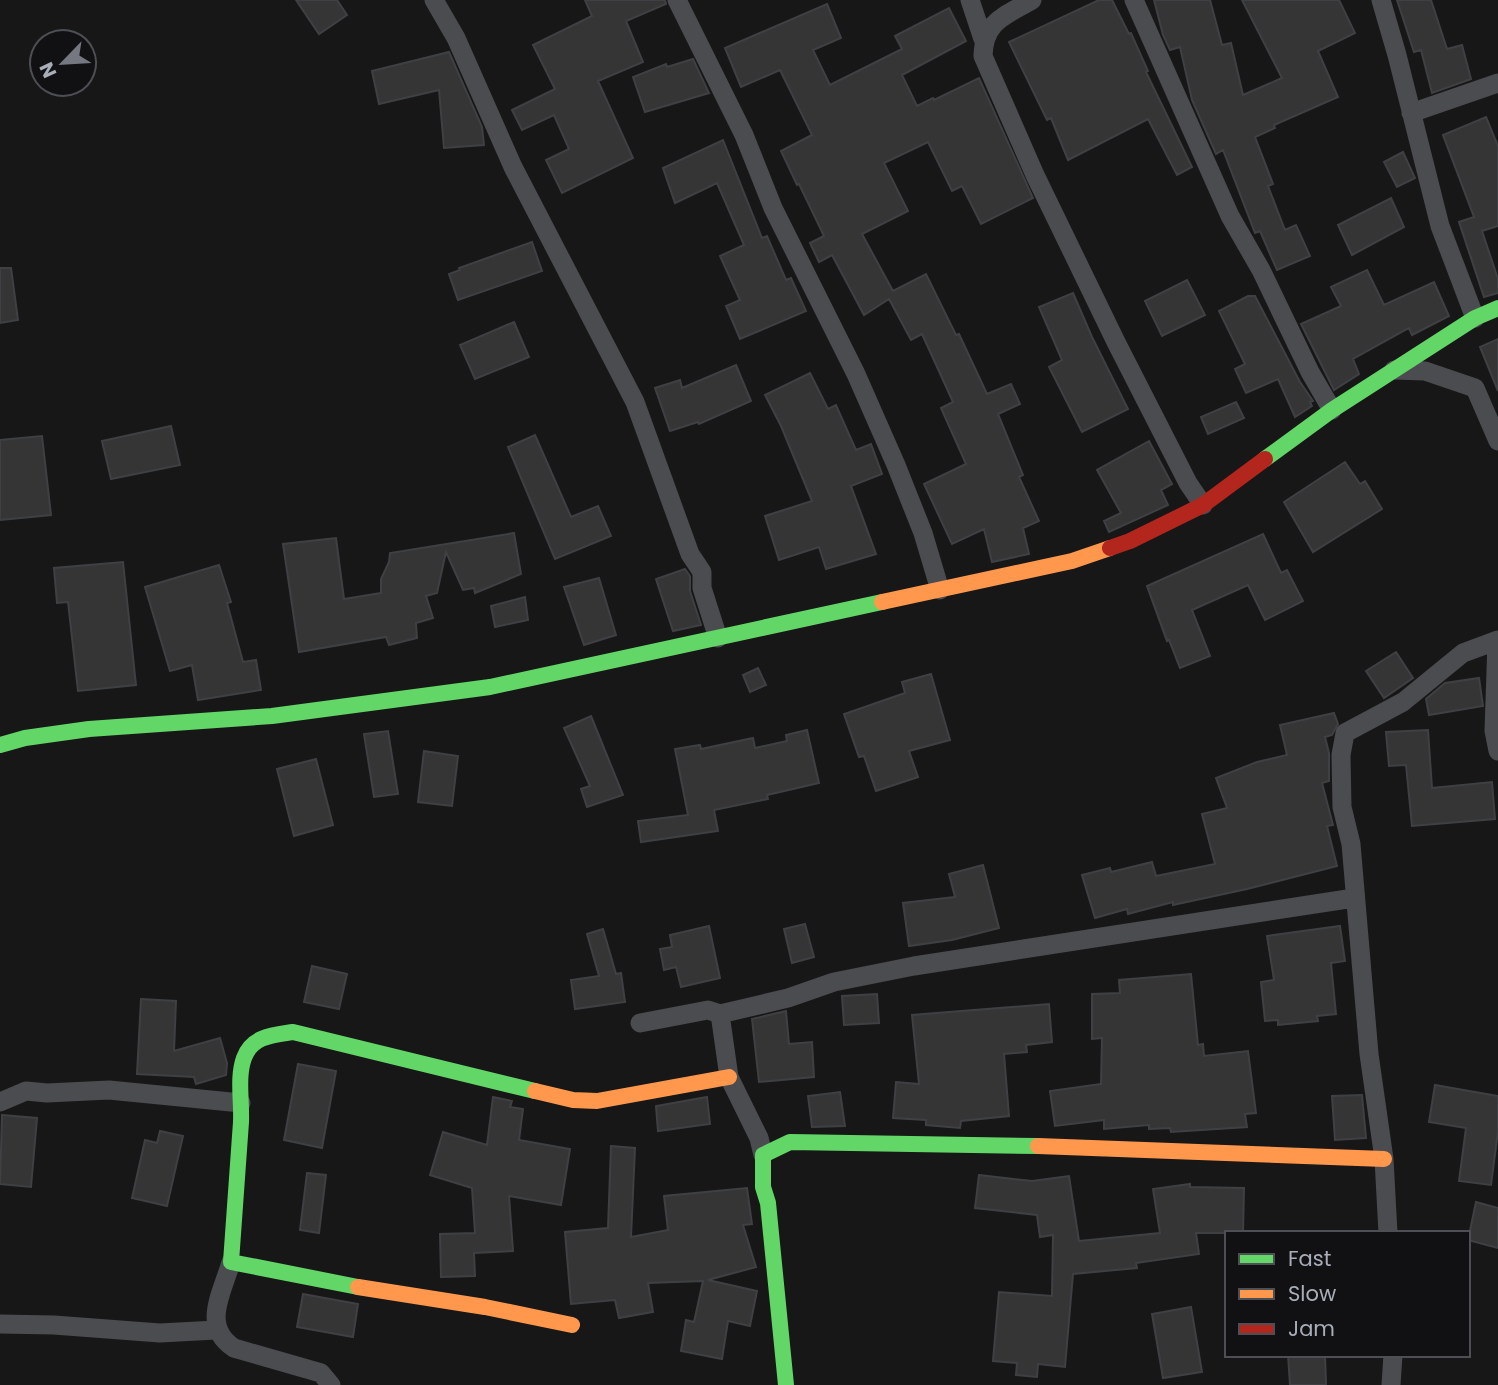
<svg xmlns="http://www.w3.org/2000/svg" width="1498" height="1385" font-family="Poppins,sans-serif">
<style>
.building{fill:#353536;stroke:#3f4043;stroke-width:2}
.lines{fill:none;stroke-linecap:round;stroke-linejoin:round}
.street{stroke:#4b4c50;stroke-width:19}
.fast{stroke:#63d668;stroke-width:16}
.slow{stroke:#ff974d;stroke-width:16}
.jam{stroke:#b3261e;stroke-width:16}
</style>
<rect width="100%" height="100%" fill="#171717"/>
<path class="building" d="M296,0h41l10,15 -28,19z
M585,0h80l1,4 -40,17 17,41 -45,19 35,77 -71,35 -16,-33 23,-11 -15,-34 -32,15 -10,-20 43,-21 -22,-44 59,-29z
M1099,0h13l17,34 2,-1 17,38 -2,1 46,95 -15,8 -29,-56 -80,41 -17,-42 -4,2 -38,-78z
M1154,0h56l12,45 9,-2 12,52 39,-17 -40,-78h97l16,33 -37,18 20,46 -64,28 1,3 -20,9 18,47 -5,2 17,44 11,-5 14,31 -33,14 -17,-39 -5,2 -32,-83 -7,4 -24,-54 -12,-53 -10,3 -7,-15z
M1397,0h34l16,49 15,-4 9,34 -39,14 -11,-43 -7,2z
M827,4l14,34 -28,12 17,35 72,-36 -7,-13 54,-28 17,33 -64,34 15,31 16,-8 1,2 45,-22 54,120 -52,26 -19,-38 -10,5 -24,-49 -44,21 24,48 -46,23 31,57 33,-17 30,61 3,-1 28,60 24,-10 9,20 -22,10 25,61 -4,2 20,44 -16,7 6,26 -37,8 -8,-33 -32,15 -28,-60 42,-20 -25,-56 12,-6 -31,-68 -11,6 -22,-41 -25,16 -32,-60 -13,7 -9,-19 14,-7 -25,-52 -2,1 -16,-34 31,-16 -32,-65 -39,17 -16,-39z
M449,52l33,75 2,18 -40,3 -5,-58 -60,14 -7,-33z
M693,59l16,34 -64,19 -12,-35 33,-13 1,3z
M1486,117l12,29v80l-16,5 16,48v14l-14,4 -25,-75 15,-5 -31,-82z
M723,140l39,98 5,-2 19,44 5,-2 15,33 -66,28 -14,-33 14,-6 -20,-44 24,-11 -27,-62 -42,20 -12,-35z
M1403,152l12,26 -18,9 -13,-25z
M1391,198l13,29 -52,28 -14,-30z
M532,242l10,29 -84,29 -9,-26 11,-4 -1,-2z
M0,268h11l7,52 -18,3z
M1367,270l17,35 50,-23 15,34 -37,19 -3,-7 -56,31 6,15 -25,16 -33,-66 40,-18 -10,-19z
M1187,280l18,35 -43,21 -17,-35z
M1073,293l19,44 36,72 -46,23 -33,-65 13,-7 -23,-53z
M1248,296h7l45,86 13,19 -3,1 2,4 -17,11 -17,-38 -32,14 -11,-24 10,-5 -26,-53z
M514,322l15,35 -54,22 -15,-34z
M1498,339v52l-18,-44z
M736,365l15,36 -52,23 -1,-2 -28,9 -15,-43 25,-8 2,8z
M810,373l18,36 8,-4 20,45 15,-6 11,30 -31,12 25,68 -50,15 -7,-22 -40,13 -14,-44 47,-15 -31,-75 -16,-31z
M1236,402l8,16 -36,16 -7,-17z
M171,426l9,39 -69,14 -9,-38z
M535,435l36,82 27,-11 13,30 -56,23 -47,-112z
M42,436l9,79 -51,5v-80z
M1149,441l23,43 -11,6 7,15 -59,27 -5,-11 17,-8 -24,-43z
M1345,462l15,22 5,-3 17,28 -69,43 -29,-50z
M514,533l7,41 -46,19 -1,-5 -11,2 -17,-38 -9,41 -11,3 7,22 -17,5 1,15 -28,7 -3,-8 -87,15 -16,-108 53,-6 8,61 37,-6v-14l8,-17 1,-9z
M1263,534l18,39 6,-3 16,31 -38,19 -17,-35 -56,25 18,46 -30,12 -11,-28 -2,1 -20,-55z
M123,562l13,123 -58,6 -10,-89 -11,1 -3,-35z
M219,565l12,37 -4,1 16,59 13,-2 5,30 -63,10 -6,-35 -22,6 -25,-84z
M685,569l5,7v15l11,34 -28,6 -17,-52z
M599,578l17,57 -32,10 -20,-58z
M525,597l3,23 -33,7 -4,-21z
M1396,652l17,26 -29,20 -18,-27z
M758,668l8,17 -16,7 -7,-17z
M931,674l19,66 -41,11 9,26 -42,14 -12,-35 -5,1 -15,-43 61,-21 -3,-11z
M1479,678l4,28 -54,9 -3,-16 19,-16z
M1334,713l4,11 -6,11 -7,2 4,16v28l-7,2 11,42 -6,1 10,40 -90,23 -74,16v-3l-45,12 -1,-5 -32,9 -13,-43 28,-7 1,4 41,-10 4,14 59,-12 -13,-50 25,-6 -11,-30 41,-16 30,-7 -7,-30z
M591,716l32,79 -36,12 -6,-18 9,-3 -26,-58z
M807,730l12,53 -52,12 1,4 -54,11 4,21 -77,11 -3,-21 50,-6 -13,-66 25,-4 1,4 52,-11 2,10 32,-7 -1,-6z
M1428,730l4,58 60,-6 3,37 -83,7 -6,-61 -17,1 -3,-34z
M388,731l10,63 -24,3 -10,-63z
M424,751l34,5 -6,50 -34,-4z
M316,759l17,66 -39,11 -17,-67z
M983,865l16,63 -47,12 -43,6 -6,-43 52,-6 -6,-23z
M805,924l9,33 -22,6 -8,-34z
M709,926l11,52 -39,9 -5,-20 -12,3 -4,-21 12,-2 -2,-12z
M1340,926l5,35 -14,2 5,51 -19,2 1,5 -40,4v-5l-13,1 -4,-39 13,-2 -7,-44z
M603,929l13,45 5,-1 4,29 -50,7 -4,-29 28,-4 -12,-42z
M312,966l35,8 -8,35 -35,-7z
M1191,974l7,71 5,-1 1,12 44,-5 8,62 -11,1 2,13 -76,5 -1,-4 -21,1v-4l-45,4v-9l-49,6 -5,-35 51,-7 1,-46 -10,1v-45l28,-1 -1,-13z
M877,994l2,29 -35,2 -2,-29z
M141,999l35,2 -2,50 46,-13 7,25 -1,12 -30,9 -2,-7 -57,-3z
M1049,1004l3,38 -26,3 1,7 -23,2 5,62 -48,5 -1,7 -34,-3v-5l-33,-2 3,-36 23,2 -7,-69z
M786,1011l3,33 23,-2 2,35 -55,5 -7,-63z
M298,1064l38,7 -14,77 -38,-8z
M1435,1085l63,11v35l-7,54 -32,-4 7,-53 -37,-6z
M840,1092l5,34 -33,1 -4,-31z
M1362,1095l4,43 -31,2 -3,-44z
M493,1097l19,4 -2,6 13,2 -4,31 51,9 -9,56 -52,-9 4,55 -39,2 1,23 -34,1 -1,-43 35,-1 -3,-45 -42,-13 13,-43 44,13z
M707,1097l3,27 -52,7 -2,-25z
M2,1115l35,3 -6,69 -31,-3z
M160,1131l23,5 -16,70 -35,-8 13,-58 12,3z
M611,1146l24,2 -4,89 37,-7 -4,-34 83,-8 5,36 -9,1 13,42 -48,13 49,11 -7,35 -22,-5 -6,38 -41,-8 5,-31 8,2 9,-41 -55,2 5,29 -34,6 -4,-18 -44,4 -6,-72 43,-4z
M307,1173l19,2 -7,58 -19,-3z
M979,1175l53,6 37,-5 10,65 81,-8 -7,-44 37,-5v3l54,1 -1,45h-47l3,21 -63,9 1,5 -64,6 -8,93 -27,-3 -1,13 -21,-2 1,-12 -24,-2 6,-69 53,4 1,-61 -13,2 -3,-22 -62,-7z
M1476,1202l22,6v40l-30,-8z
M303,1294l55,10 -5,33 -56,-10z
M1191,1307l11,65 -39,6 -11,-64z
M1288,1355h37l1,30h-36z"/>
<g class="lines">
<path class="street" d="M434,0l22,38 57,129 122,235 55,152 12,18v16l16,50
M677,0l67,135 29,73 83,166 40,91 27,68 17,57
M970,0l13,39
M1032,0c-27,16 -48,21 -49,56l52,119 81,167 72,141 15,22
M1134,0l96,216 31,54 49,102 22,38
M1381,0l16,55 43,171 35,92
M1411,113l87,-30
M1394,370l31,1 50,17 23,53
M1497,641l-3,90 4,20
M720,1014l9,63 30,61 4,17
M640,1023l68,-13 12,4 68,-16 46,-16 80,-16 440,-68
M0,1102l26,-11 21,2 62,-3 132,13
M1388,1233l-4,-74 -15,-105 -18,-210 -9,-37 -1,-52 4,-22 58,-31 60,-49 35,-13
M231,1262c-9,32 -30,64 3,86l87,25 10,12
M0,1324l54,1 106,8 56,-3
M1391,1385l2,-30"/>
<path class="fast" d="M1265,459l67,-49 143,-92 23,-10
M0,745l25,-7 64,-9 183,-13 218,-29 392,-85
M358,1287l-127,-25c3,-47 7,-93 10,-140 1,-20 -4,-45 3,-64 8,-22 29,-23 49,-26l242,59
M786,1385l-18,-182 -5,-16v-32l27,-13 248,4"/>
<path class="slow" d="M882,602l190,-41 38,-13
M535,1091l38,9 24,1 132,-24
M1038,1146l346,13
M358,1287l127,20 87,18"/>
<path class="jam" d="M1110,548l20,-7 73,-36 62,-46"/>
</g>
<rect x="1225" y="1231" width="245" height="126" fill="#111113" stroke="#4d4f55" stroke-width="2"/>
<rect x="1239" y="1254" width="35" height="10" fill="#63d668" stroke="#4d4f55" stroke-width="2"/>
<text x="1288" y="1266" font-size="21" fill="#a8adb8">Fast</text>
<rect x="1239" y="1289" width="35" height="10" fill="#ff974d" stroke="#4d4f55" stroke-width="2"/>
<text x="1288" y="1301" font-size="21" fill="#a8adb8">Slow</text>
<rect x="1239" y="1324" width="35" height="10" fill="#b3261e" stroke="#4d4f55" stroke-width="2"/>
<text x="1288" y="1336" font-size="21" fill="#a8adb8">Jam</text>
<g transform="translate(63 63) rotate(245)"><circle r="33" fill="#111113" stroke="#4d4f55" stroke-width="2"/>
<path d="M0-5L12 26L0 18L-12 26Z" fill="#757880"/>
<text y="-10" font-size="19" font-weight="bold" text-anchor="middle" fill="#a8adb8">N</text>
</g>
</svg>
